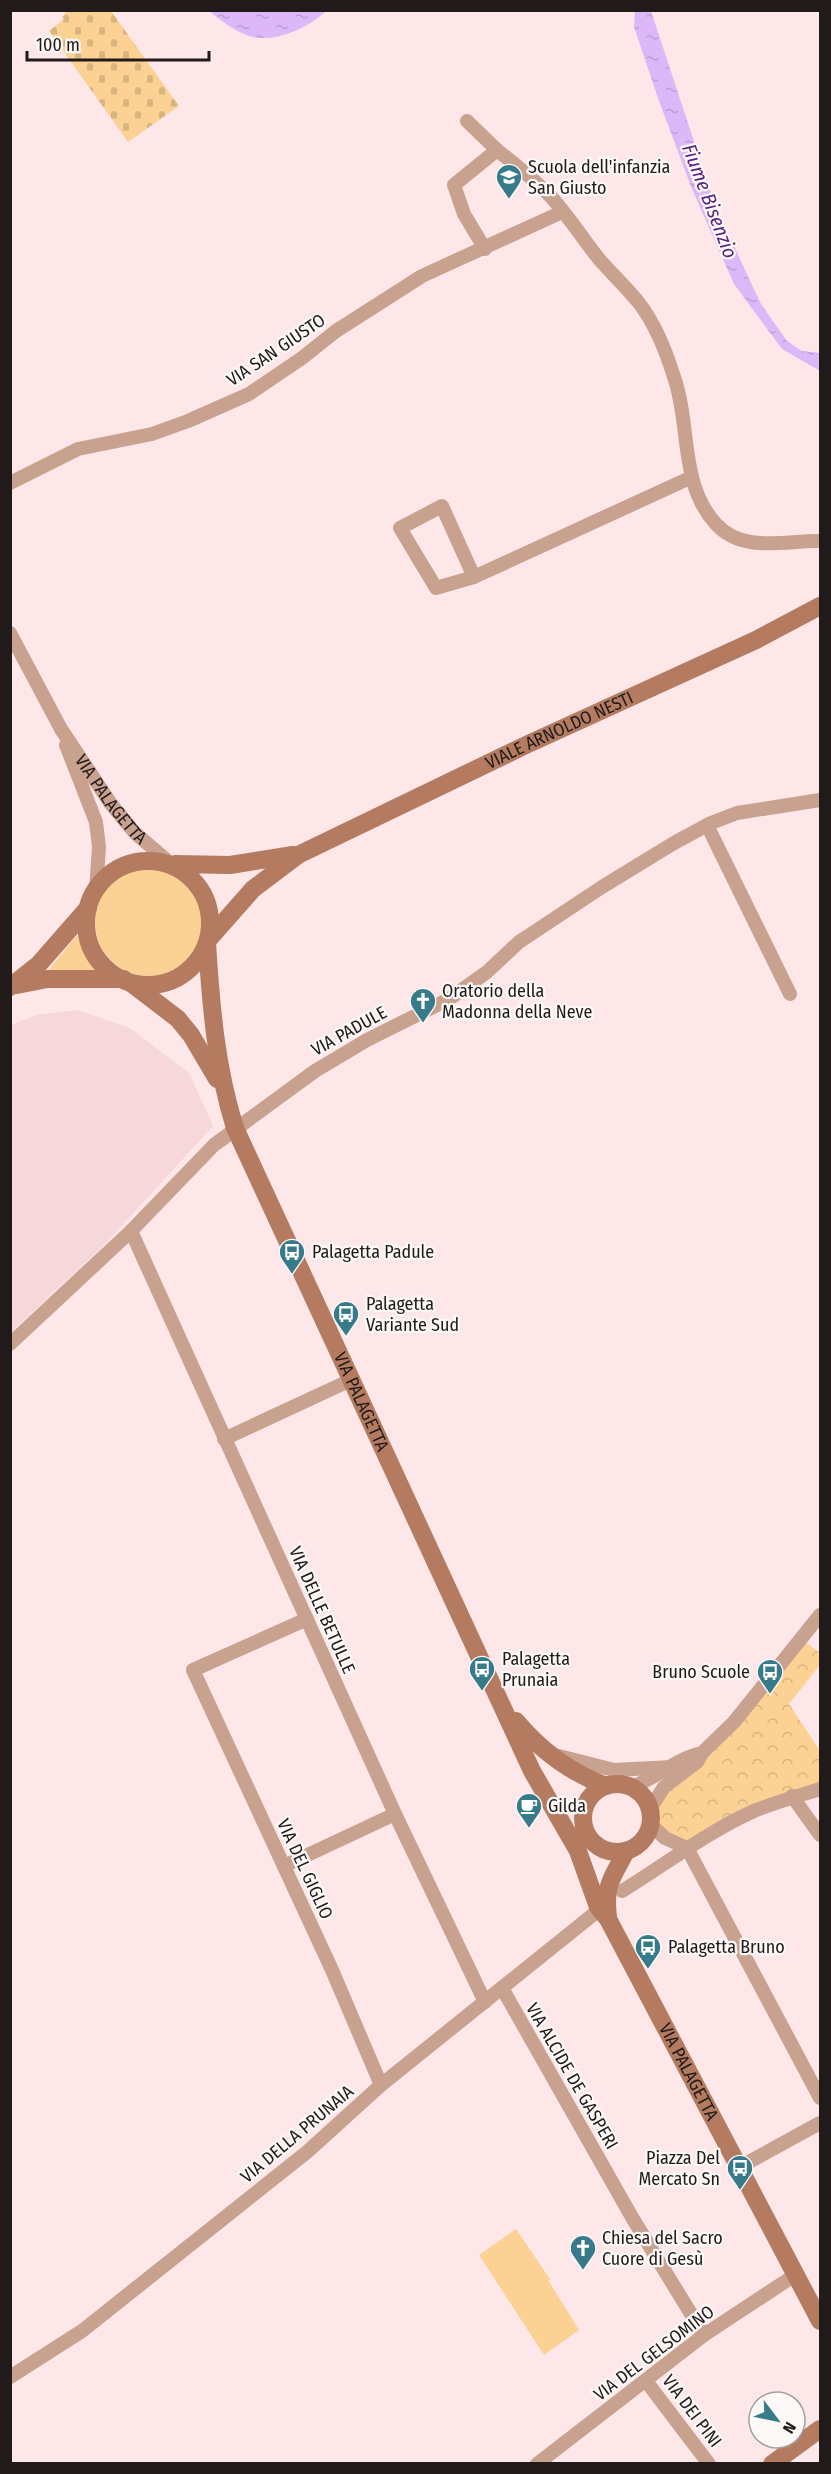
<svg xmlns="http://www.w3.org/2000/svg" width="831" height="2474" font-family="'Fira Sans Condensed',sans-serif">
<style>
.built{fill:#f7d8da}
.grass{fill:#fcd294}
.cemetery{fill:url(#cemetery-stones)}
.park{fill:url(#park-crowns)}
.water{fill:url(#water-ripples)}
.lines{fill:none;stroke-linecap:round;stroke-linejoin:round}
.street{stroke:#c8a18f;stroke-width:14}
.secondary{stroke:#b47b60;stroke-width:18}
.labels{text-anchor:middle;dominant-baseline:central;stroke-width:4.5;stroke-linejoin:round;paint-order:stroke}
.poi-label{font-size:18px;fill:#211a1a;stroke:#fdf9f9;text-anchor:start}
.street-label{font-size:18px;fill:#211a1a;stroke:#fdf9f9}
.water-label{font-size:20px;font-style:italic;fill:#5c237e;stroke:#fdf9f9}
</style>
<defs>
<pattern id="cemetery-stones" width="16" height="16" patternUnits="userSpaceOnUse" patternTransform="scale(1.5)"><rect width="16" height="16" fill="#fcd294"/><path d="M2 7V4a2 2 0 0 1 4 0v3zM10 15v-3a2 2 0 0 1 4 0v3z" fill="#d8b47f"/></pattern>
<pattern id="park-crowns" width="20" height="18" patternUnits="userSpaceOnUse" patternTransform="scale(1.5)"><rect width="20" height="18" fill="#fcd294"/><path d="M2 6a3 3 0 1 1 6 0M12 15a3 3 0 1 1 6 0" fill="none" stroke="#d8b47f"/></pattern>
<pattern id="water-ripples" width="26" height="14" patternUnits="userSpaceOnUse" patternTransform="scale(1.5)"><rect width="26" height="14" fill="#dcb8f8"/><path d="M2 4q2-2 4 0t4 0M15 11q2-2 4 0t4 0" fill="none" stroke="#bc9ed4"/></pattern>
</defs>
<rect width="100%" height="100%" fill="#fde7e8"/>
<path class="built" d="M77,1010l53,18 59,45 24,53 -110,120 -92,86v-307l25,-10z"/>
<path class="grass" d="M95 922a54 54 0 1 1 108 0a54 54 0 1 1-108 0Z
M77,935l8,21 10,15h-47z
M516,2229l34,50 -2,1 31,50 -35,25 -65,-100z"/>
<path class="cemetery" d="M68,10l43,1 68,95 -51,36 -79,-111 15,-12 -2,-2z"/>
<path class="park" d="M801,1639l19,14v12l-31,39 31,47v38l-133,59 -36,-23 -1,-16 20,-27z"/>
<path class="water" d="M209,11h117c-19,18 -56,35 -82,23 -12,-5 -25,-15 -35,-23z
M635,11h16l63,191 37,81 10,21 26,37 15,10 18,2v18l-38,-22 -48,-65 -42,-95 -33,-88 -25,-74z"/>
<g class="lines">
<g class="street">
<path d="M467,121l30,29"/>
<path d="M485,249l-21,-35 -10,-29 43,-35c19,15 38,30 55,48 17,19 31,41 47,61 13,15 28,29 40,44 17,22 27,48 35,74 17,48 5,107 42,147 27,30 70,16 104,17"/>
<path d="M10,483l68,-34 74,-15 36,-13 61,-27 53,-36 34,-27 86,-55 140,-64"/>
<path d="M474,577l-32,-71 -42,22 36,60 38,-11 218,-100"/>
<path id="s1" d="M10,633l51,96 50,75 24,29 35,30"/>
<path d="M66,745l30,77 3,25 -3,44"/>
<path d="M707,825l83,169"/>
<path d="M131,1231l264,583 90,188"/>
<path d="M10,1344l121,-113 83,-86 101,-74 52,-31 82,-41 38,-27 32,-30 83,-55 72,-44 37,-20 26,-10 83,-13"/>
<path d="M224,1439l129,-60"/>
<path d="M307,1619l-114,51 139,300 49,115"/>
<path d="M559,1756l55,14 59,-3"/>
<path d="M631,1787c25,-8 45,-29 71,-34"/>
<path d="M792,1796l28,39"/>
<path d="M650,1809l14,-22 33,-25 5,-9 32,-31 86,-107"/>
<path d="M651,1825l14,13 22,10"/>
<path d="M687,1848l133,250"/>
<path d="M284,1866l111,-52"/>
<path d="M622,1891c44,-27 85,-59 132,-80 22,-9 44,-15 66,-22"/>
<path d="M502,1988l131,231 71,116"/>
<path d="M738,2168l82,-45"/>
<path d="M10,2377l72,-46 225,-179 74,-67 219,-176"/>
<path d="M646,2381l63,83"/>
<path d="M537,2464l167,-129 91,-60"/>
</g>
<g class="secondary">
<circle cx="148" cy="923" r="62"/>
<path d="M175,864l55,1 63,-10"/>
<path id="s2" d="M208,940l45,-51 45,-34 228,-110 230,-105 64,-34"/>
<path id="s3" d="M207,943c4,64 9,124 28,185l297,643 46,80 20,56 10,12 212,402"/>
<path d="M131,983l47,36 13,16 26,44"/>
<path d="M17,985l30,-6h77"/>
<path d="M10,987l29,-23 49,-56"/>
<path d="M516,1721c25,30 53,51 90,65"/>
<circle cx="617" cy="1818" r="34"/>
<path d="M608,1917c-4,-33 4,-38 18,-66"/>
<path d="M772,2464l48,-35"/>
</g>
</g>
<defs>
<g id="school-pin" transform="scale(1.35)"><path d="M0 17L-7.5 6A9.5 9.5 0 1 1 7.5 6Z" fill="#377b8b" stroke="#fdf9f9"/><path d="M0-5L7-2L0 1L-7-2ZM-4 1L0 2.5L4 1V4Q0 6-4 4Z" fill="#fff"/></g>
<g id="church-pin" transform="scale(1.35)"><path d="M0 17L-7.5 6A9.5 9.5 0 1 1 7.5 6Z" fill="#377b8b" stroke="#fdf9f9"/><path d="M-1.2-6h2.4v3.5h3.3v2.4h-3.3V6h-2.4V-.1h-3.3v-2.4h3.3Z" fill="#fff"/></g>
<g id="bus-pin" transform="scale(1.35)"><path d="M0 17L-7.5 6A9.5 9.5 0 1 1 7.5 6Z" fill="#377b8b" stroke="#fdf9f9"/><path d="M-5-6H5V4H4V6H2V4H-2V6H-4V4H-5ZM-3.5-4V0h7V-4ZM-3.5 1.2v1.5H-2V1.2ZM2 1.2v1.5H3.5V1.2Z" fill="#fff"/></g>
<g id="cafe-pin" transform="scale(1.35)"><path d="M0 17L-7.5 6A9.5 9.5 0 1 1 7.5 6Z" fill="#377b8b" stroke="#fdf9f9"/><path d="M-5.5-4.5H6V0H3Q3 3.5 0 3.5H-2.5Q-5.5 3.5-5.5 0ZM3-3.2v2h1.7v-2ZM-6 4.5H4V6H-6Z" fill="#fff"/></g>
</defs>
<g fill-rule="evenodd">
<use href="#school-pin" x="509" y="177"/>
<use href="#church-pin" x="423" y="1001"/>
<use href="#bus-pin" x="292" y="1252"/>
<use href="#bus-pin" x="346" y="1314"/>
<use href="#bus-pin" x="482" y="1669"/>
<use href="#bus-pin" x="770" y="1672"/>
<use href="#cafe-pin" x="529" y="1806"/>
<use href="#bus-pin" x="648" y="1947"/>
<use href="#bus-pin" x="740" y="2168"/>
<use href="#church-pin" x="583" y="2248"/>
</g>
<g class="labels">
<g class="poi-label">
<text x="528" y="167">Scuola dell'infanzia<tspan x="528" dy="21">San Giusto</tspan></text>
<text x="442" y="991">Oratorio della<tspan x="442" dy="21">Madonna della Neve</tspan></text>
<text x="312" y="1252">Palagetta Padule</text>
<text x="366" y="1304">Palagetta<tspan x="366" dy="21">Variante Sud</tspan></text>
<text x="502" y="1659">Palagetta<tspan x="502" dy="21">Prunaia</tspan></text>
<text x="750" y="1672" text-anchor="end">Bruno Scuole</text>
<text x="548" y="1806">Gilda</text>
<text x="668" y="1947">Palagetta Bruno</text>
<text x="720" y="2158" text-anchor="end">Piazza Del<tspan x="720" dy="21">Mercato Sn</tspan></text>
<text x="602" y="2238">Chiesa del Sacro<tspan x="602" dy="21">Cuore di Gesù</tspan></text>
</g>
<g class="street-label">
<text transform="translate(276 350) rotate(-34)">VIA SAN GIUSTO</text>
<text stroke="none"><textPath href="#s2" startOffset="414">VIALE ARNOLDO NESTI</textPath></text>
<text stroke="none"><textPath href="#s1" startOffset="195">VIA PALAGETTA</textPath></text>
<text transform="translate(349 1031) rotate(-29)">VIA PADULE</text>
<text stroke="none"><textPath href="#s3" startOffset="489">VIA PALAGETTA</textPath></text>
<text transform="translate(322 1610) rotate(66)">VIA DELLE BETULLE</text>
<text transform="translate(305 1869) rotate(65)">VIA DEL GIGLIO</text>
<text stroke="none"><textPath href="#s3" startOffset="1236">VIA PALAGETTA</textPath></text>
<text transform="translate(572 2076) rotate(60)">VIA ALCIDE DE GASPERI</text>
<text transform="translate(297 2134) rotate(-40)">VIA DELLA PRUNAIA</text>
<text transform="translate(654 2353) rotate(-37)">VIA DEL GELSOMINO</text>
<text transform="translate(692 2411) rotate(53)">VIA DEI PINI</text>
</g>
<g class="water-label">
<text transform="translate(710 201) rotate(69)">Fiume Bisenzio</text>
</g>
</g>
<rect width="831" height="2474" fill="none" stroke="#211a1a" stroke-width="24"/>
<g transform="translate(777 2420) rotate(122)"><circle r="28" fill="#fdf9f9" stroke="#a5a0a0" stroke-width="1.5"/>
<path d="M0-4.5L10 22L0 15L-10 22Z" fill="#377b8b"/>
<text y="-9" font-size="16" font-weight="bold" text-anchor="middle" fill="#211a1a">N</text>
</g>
<path d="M27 51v9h182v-9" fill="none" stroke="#211a1a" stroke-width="3"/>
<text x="36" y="51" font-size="18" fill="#211a1a" stroke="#fdf9f9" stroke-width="4.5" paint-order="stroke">100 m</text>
</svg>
